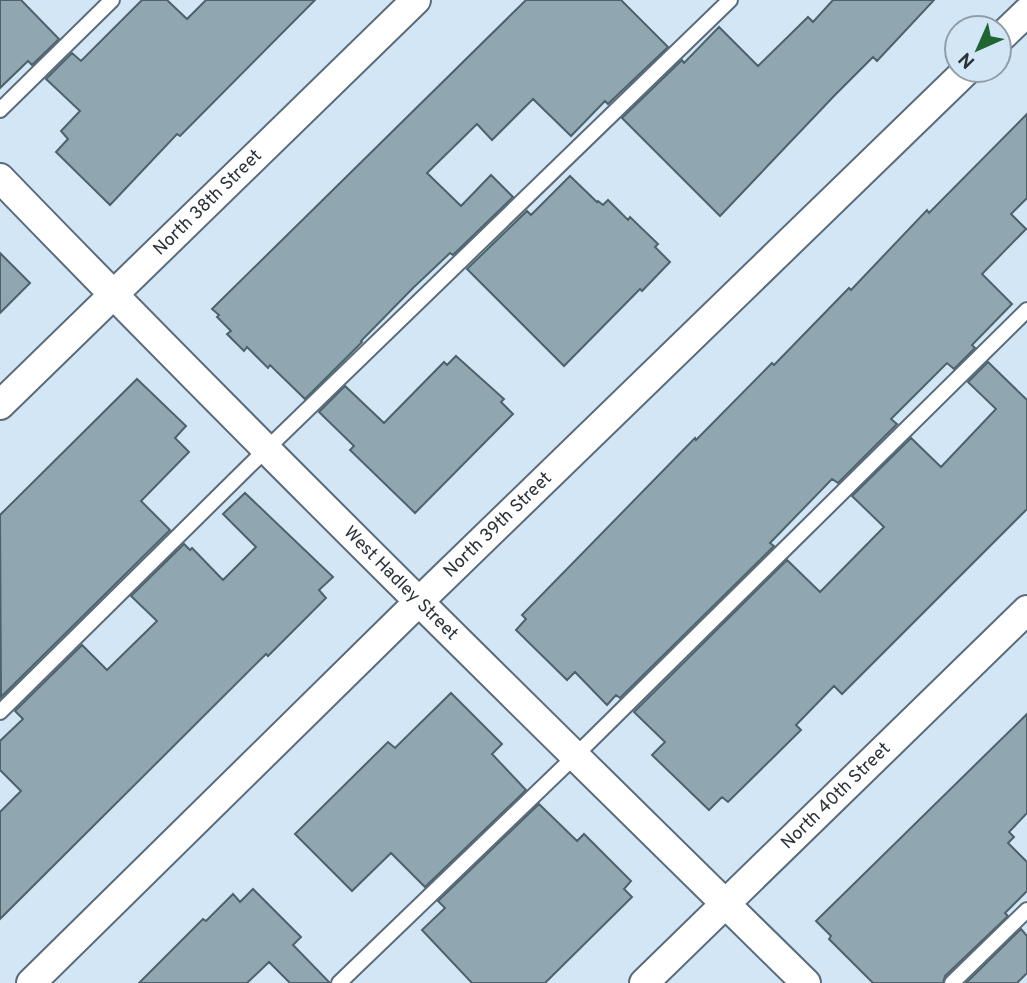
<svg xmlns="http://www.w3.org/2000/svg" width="1027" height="983" font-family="Overpass,sans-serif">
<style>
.building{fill:#90a7b1;stroke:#4d636c;stroke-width:2}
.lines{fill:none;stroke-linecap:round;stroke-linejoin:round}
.service-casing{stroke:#5a6b79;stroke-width:18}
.minor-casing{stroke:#5a6b79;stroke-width:32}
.service{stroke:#fff;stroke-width:14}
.minor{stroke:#fff;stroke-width:28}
.labels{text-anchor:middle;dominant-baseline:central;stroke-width:7;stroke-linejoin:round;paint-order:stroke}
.street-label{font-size:18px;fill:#2b3238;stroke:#d3e6f6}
</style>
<rect width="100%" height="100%" fill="#d3e6f6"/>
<path class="building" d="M0,0h21l38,39 -27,26 -4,-4 -28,27z
M142,0h25l20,19 19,-19h109l-135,136 -3,-2 -67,71 -54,-53 12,-13 -7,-8 19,-20 -34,-32 26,-26 9,8z
M526,0h95l47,47 -60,57 -3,-3 -34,35 -38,-37 -41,41 -15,-16 -50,49 34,33 30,-31 22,22 -60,58 -3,-2 -37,35 -52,53 1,1 -57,57 -35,-34 -2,3 -21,-21 -3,4 -17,-17 4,-3 -14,-14 2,-2 -7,-6z
M833,0h101l-57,61 -4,-4 -39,39 -114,120 -98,-98 60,-58 2,3 35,-36 39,39 50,-49 5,5z
M1027,114v84l-16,16 15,15 -44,45 30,30 -40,41 3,3 -21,21 -7,-6 -56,56 6,5 -59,59 -6,-4 -62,64 4,3 -154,152 -4,-3 -9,10 -32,-33 -8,8 -51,-50 10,-11 -4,-4 173,-177 1,2 76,-77 2,2 75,-77 2,2 76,-80 2,3z
M570,176l27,26 1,-1 5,4 5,-5 20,20 2,-3 28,27 -3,3 15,15 -28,29 -2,-2 -76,77 -97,-97 60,-58 4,4z
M0,253l30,30 -30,30z
M456,356l48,43 -3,3 12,12 -98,99 -65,-63 4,-4 -35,-34 26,-26 39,37 60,-61 3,3z
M988,362l39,38v109l-185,185 -8,-8 -38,39 5,5 -73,72 -6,-5 -13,13 -57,-55 13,-13 -31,-30 153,-152 33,32 64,-65 -32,-31 59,-58 30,29 55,-58 -28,-27z
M137,379l49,47 -11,12 14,14 -48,49 29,29 -169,167 -1,-182z
M245,493l88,84 -14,13 7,8 -58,58 -2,-2 -266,265v-107l21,-21 -21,-21v-29l23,-22 -8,-8 67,-66 25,25 50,-49 -26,-25 53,-52 6,6 2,-2 31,32 33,-33 -33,-33z
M451,693l51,51 -10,10 34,36 -101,97 -34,-34 -39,38 -57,-57 93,-92 7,6z
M1027,714v99l-18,19 5,5 -6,6 19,19v29l-22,22 3,3 -63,60 -2,7h-70l-44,-44 2,-3 -15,-15z
M539,804l38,37 7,-7 47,47 -7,8 8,8 -87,86h-73l-50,-53 23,-22 -7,-7z
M253,889l48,48 -8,8 37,38h-40l-21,-21 -22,21h-108l64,-64 3,2 27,-27 7,8z
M1021,929l6,7v37l-10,10h-51z"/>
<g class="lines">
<g class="service-casing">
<path id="service" d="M0,110l112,-110
M0,712l247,-244 483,-468
M339,983l236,-227 452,-446
M952,983l75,-73"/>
</g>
<g class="minor-casing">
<g id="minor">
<path d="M999,39l28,-27"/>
<path id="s1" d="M0,178c264,273 535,539 806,805"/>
<path id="s2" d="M0,405l416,-405"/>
<path id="s3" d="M31,983l370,-364 566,-549"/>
<path id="s4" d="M644,983l383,-373"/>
</g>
</g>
<use href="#service" class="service"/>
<use href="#minor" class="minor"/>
</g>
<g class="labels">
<g class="street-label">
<text stroke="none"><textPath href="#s2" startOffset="290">North 38th Street</textPath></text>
<text stroke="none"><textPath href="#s3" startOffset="654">North 39th Street</textPath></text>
<text stroke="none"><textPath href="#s1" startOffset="570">West Hadley Street</textPath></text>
<text stroke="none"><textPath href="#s4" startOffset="268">North 40th Street</textPath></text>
</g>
</g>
<g transform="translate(978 49) rotate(225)"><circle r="33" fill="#d3e6f6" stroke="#909eaa" stroke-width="2"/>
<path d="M0-5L12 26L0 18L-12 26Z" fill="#1f6531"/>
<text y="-10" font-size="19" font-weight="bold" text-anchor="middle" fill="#2b3238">N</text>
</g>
</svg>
